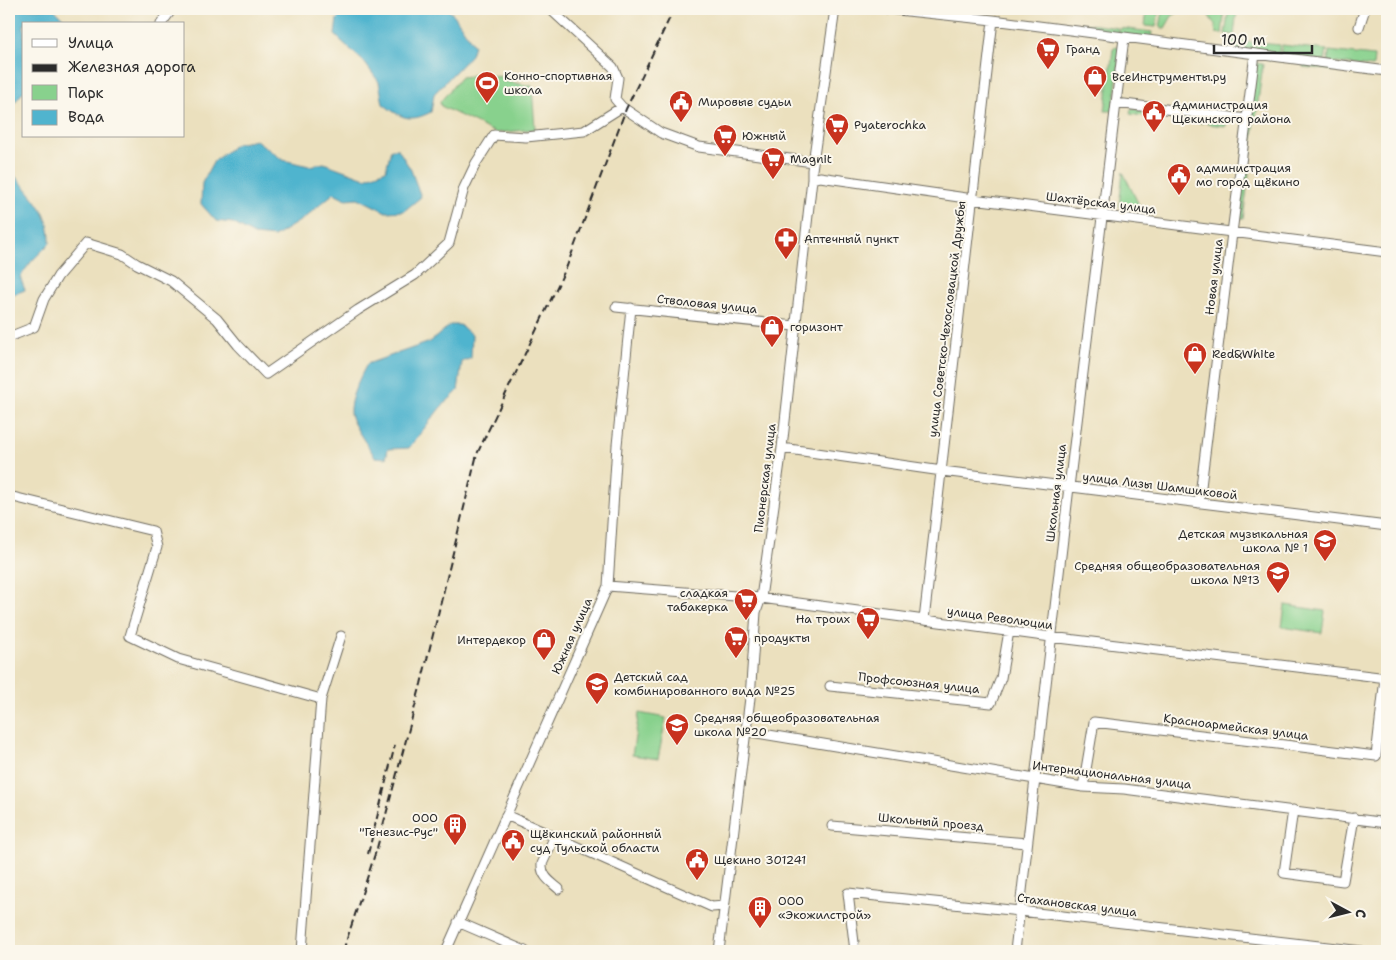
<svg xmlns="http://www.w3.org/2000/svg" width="1396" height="960" font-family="'Shantell Sans',sans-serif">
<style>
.green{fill:#88d18d;stroke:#5a7e5c}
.water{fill:#50b4ce;stroke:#3e707c}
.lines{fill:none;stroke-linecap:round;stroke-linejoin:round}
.minor-casing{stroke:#6e6a5e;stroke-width:11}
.minor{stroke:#fff;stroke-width:9}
.rail{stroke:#2b2b2b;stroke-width:2;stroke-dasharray:8 4;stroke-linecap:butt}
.labels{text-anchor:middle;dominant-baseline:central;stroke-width:4;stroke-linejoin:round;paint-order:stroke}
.poi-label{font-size:12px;fill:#2b2b2b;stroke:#fbf7ec;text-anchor:start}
.street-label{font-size:12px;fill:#2b2b2b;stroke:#fbf7ec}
</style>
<rect width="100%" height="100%" fill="#fbf7ec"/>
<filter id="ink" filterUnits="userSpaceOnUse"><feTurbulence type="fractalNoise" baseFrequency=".02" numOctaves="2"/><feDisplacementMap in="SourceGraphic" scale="10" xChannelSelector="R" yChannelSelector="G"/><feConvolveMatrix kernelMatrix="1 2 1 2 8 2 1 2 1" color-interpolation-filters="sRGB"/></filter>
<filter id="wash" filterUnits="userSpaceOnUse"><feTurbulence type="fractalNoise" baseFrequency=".0096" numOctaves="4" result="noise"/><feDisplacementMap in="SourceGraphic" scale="20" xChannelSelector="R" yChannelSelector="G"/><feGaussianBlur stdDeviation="1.12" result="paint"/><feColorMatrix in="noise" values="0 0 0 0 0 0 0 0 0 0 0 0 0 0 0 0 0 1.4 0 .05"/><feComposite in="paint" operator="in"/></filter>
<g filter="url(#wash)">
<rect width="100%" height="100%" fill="#ebe0be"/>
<path class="green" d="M1147,9h12l-3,18 -11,-1z
M1163,9h17l-1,3 -7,4 -7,12h-5z
M1210,9h15l-3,25 -6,-1 -1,-8 -6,-9z
M1229,9h8l-3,26 -9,-1z
M1082,23l36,5 -1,7 -36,-5z
M1120,28l32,4 -1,7 -32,-3z
M1229,40l51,5 -2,11 -50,-7z
M1282,45l45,5 -2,11 -45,-5z
M1116,47l5,1 -8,63h-8l8,-62z
M1329,51l45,5 -1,11 -45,-5z
M1303,62l52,6 -1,5 -51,-6z
M1255,63l8,1 -7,53 -7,-1z
M472,74l32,3 -1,4 29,5 3,43 -39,4 -55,-27 -1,-4 21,-25 9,-1z
M1131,109l19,2v6l-20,-3z
M1154,112l20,2 -1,5 -19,-2z
M1184,115l19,2v6l-20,-2z
M1207,118l20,2 -1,6 -19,-2z
M1248,118l7,1 -5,43h-7z
M1243,164l7,1 -7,54 -8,-1z
M1123,172l18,37 -22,-3z
M1285,605l40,6 -3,22 -40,-6z
M639,713l27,5 -8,41 -26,-4z"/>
<path class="water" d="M20,9h34l13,13v2h-43v67l-10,12 -5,3v-86z
M346,9h101l7,6 20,30 -3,10 -37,39 -3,18c-21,11 -30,6 -48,-8l-4,-22 -15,-20 -29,-27 2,-16 8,-8z
M256,140l27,20 26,6 15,-3 41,15 21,-8 5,-21h7l13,21 10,27 -17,14 -18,1 -28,-14 -12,1 -12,-6 -31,26 -29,18 -20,-2 -21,-12 -17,-2 -15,-17 1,-21 12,-22 22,-17z
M9,169c20,24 42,41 41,74l-19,19 -11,15 5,13 -16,6z
M450,325h10l12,10 -1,23 -9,4 -4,29 -18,17 -31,40 -21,1 -2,9 -11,-1c-6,-10 -25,-35 -25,-45 -1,-13 11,-37 17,-48l63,-22z"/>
</g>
<g filter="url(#ink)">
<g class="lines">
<g class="minor-casing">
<path id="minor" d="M550,9l63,58 5,11 -3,21 7,8 39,26 38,14 114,15
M888,9l105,11 394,51
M161,24l11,-15
M1359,27l6,-18
M1116,103l131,16
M812,179l8,-2 153,22 414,53
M616,307l179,19
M9,337l25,-10 10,-28 14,-23 28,-33 36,11 15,10 34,17 46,38 21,26 28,29 92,-64 57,-35 34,-32 15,-55 12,-25 18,-28 32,2 58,-6 38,-24
M782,448l160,23 445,55
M9,496l144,35 4,16 -27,89 48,23 143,40 -19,252
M1199,503l33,-270 23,-179
M608,586l153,12 290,39 336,41
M924,620l69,-600
M830,686l161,17 10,-25 8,-47
M321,699l20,-63
M745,731l338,56 41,2 263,34
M1083,787l11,-65 282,34 9,-78
M1293,810l-9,63 59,8 11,-63
M506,815l206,92 12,-1
M832,826l195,17
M555,836l-13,28c-1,12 9,18 17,25
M458,922l67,29
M446,951l162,-365 9,-141 14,-137
M719,951l31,-253 6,-86 5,-14 21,-150 30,-269v-9l23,-161
M855,951l-7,-58 172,18 342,40
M1015,951l54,-464 55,-449"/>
</g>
<use href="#minor" class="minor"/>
<path class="rail" d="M368,854l27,-109
M343,951l34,-103 44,-164 56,-230 90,-188 59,-157 48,-100"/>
</g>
</g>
<defs>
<g id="supermarket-pin" transform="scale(1.25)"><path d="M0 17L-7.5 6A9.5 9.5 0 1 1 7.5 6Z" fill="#c8321e" stroke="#fbf7ec"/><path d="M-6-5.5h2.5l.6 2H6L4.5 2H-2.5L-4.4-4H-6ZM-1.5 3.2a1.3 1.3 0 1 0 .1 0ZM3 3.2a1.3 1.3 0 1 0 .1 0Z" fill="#fff"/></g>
<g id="shop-pin" transform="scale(1.25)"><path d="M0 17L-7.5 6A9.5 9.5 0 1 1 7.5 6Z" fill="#c8321e" stroke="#fbf7ec"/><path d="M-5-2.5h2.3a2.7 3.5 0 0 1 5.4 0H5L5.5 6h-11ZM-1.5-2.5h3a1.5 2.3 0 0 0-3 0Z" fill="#fff"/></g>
<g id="stadium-pin" transform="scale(1.25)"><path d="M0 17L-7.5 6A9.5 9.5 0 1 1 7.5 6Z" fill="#c8321e" stroke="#fbf7ec"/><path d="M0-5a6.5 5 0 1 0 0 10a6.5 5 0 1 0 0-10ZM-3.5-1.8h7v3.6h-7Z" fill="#fff"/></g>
<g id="civic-pin" transform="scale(1.25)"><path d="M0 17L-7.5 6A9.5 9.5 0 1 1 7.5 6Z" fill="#c8321e" stroke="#fbf7ec"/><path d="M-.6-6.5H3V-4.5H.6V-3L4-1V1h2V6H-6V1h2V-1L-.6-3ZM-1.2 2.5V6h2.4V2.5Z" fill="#fff"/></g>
<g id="pharmacy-pin" transform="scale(1.25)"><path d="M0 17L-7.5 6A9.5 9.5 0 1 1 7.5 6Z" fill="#c8321e" stroke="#fbf7ec"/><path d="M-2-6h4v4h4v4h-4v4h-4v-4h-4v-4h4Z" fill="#fff"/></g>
<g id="school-pin" transform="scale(1.25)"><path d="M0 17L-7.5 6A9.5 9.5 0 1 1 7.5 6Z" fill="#c8321e" stroke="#fbf7ec"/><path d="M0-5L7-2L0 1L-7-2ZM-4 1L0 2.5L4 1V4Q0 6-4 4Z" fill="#fff"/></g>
<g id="building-pin" transform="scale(1.25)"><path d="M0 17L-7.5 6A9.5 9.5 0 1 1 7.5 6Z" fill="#c8321e" stroke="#fbf7ec"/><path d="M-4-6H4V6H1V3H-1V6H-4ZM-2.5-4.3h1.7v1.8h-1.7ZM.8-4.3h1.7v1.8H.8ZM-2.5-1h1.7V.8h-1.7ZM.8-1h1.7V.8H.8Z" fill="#fff"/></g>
</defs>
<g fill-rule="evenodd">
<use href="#supermarket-pin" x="1048" y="49"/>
<use href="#shop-pin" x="1095" y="77"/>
<use href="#stadium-pin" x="487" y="83"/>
<use href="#civic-pin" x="681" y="102"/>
<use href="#civic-pin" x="1154" y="112"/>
<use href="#supermarket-pin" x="837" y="125"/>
<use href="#supermarket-pin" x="725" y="136"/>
<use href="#supermarket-pin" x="773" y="159"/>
<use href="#civic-pin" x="1179" y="175"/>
<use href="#pharmacy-pin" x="786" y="239"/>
<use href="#shop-pin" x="772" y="327"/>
<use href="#shop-pin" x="1195" y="354"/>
<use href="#school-pin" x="1325" y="541"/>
<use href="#school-pin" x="1278" y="573"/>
<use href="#supermarket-pin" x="746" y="600"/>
<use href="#supermarket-pin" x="868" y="619"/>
<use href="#supermarket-pin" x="736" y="638"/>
<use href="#shop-pin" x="544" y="640"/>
<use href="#school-pin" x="597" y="684"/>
<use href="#school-pin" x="677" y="725"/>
<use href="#building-pin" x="455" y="825"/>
<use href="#civic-pin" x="513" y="841"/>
<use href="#civic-pin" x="697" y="860"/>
<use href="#building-pin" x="760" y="908"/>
</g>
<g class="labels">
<g class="poi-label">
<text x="1066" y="49">Гранд</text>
<text x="504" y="76">Конно-спортивная<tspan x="504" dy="14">школа</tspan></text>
<text x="1112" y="77">ВсеИнструменты.ру</text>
<text x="698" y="102">Мировые судьи</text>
<text x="1172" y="105">Администрация<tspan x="1172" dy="14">Щекинского района</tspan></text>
<text x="854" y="125">Pyaterochka</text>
<text x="742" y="136">Южный</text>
<text x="790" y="159">Magnit</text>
<text x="1196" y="168">администрация<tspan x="1196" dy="14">мо город щёкино</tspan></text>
<text x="804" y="239">Аптечный пункт</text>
<text x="790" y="327">горизонт</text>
<text x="1212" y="354">Red&amp;White</text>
<text x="1308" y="534" text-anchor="end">Детская музыкальная<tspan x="1308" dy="14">школа № 1</tspan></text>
<text x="1260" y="566" text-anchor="end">Средняя общеобразовательная<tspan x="1260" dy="14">школа №13</tspan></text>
<text x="728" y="593" text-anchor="end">сладкая<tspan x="728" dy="14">табакерка</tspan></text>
<text x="850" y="619" text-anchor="end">На троих</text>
<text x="754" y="638">продукты</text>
<text x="526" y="640" text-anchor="end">Интердекор</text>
<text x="614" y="677">Детский сад<tspan x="614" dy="14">комбинированного вида №25</tspan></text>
<text x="694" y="718">Средняя общеобразовательная<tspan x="694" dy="14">школа №20</tspan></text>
<text x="438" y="818" text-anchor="end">ООО<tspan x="438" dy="14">"Генезис-Рус"</tspan></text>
<text x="530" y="834">Щёкинский районный<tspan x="530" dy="14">суд Тульской области</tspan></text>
<text x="714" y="860">Щекино 301241</text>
<text x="778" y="901">ООО<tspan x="778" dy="14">«Экожилстрой»</tspan></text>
</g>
<g class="street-label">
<text transform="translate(1101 203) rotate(7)">Шахтёрская улица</text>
<text transform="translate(1214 277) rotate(-83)">Новая улица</text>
<text transform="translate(707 304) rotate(6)">Стволовая улица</text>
<text transform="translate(947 319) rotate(-83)">улица Советско-Чехословацкой Дружбы</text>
<text transform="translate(765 478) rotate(-83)">Пионерская улица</text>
<text transform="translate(1160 486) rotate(7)">улица Лизы Шамшиковой</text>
<text transform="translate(1056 493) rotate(-83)">Школьная улица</text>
<text transform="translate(1000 618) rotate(8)">улица Революции</text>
<text transform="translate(572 636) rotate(-66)">Южная улица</text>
<text transform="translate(919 683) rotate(6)">Профсоюзная улица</text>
<text transform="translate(1236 727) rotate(7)">Красноармейская улица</text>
<text transform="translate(1112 775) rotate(7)">Интернациональная улица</text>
<text transform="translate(931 822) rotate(5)">Школьный проезд</text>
<text transform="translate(1077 905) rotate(7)">Стахановская улица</text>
</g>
</g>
<rect width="1396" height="960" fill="none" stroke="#fbf7ec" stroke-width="30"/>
<rect x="22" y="22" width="162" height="115" fill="#fbf7ec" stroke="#a8a59f"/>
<rect x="32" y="39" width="25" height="8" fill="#ffffff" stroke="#a8a59f"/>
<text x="68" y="48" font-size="15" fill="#2b2b2b">Улица</text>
<rect x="32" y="64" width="25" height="8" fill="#2b2b2b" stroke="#a8a59f"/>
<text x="68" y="72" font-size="15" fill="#2b2b2b">Железная дорога</text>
<rect x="32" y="85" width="25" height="15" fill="#88d18d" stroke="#a8a59f"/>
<text x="68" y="98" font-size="15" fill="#2b2b2b">Парк</text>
<rect x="32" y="110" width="25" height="15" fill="#50b4ce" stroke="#a8a59f"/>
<text x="68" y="122" font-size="15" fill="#2b2b2b">Вода</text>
<g transform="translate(1348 912) rotate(97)" stroke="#fbf7ec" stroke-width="4" paint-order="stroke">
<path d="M0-4L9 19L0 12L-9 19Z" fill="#2b2b2b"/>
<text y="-8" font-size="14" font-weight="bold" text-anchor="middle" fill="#2b2b2b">С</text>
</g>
<path d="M1214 45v8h98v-8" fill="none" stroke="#2b2b2b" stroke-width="2.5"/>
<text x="1221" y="45" font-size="15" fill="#2b2b2b" stroke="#fbf7ec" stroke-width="4" paint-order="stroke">100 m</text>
</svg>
